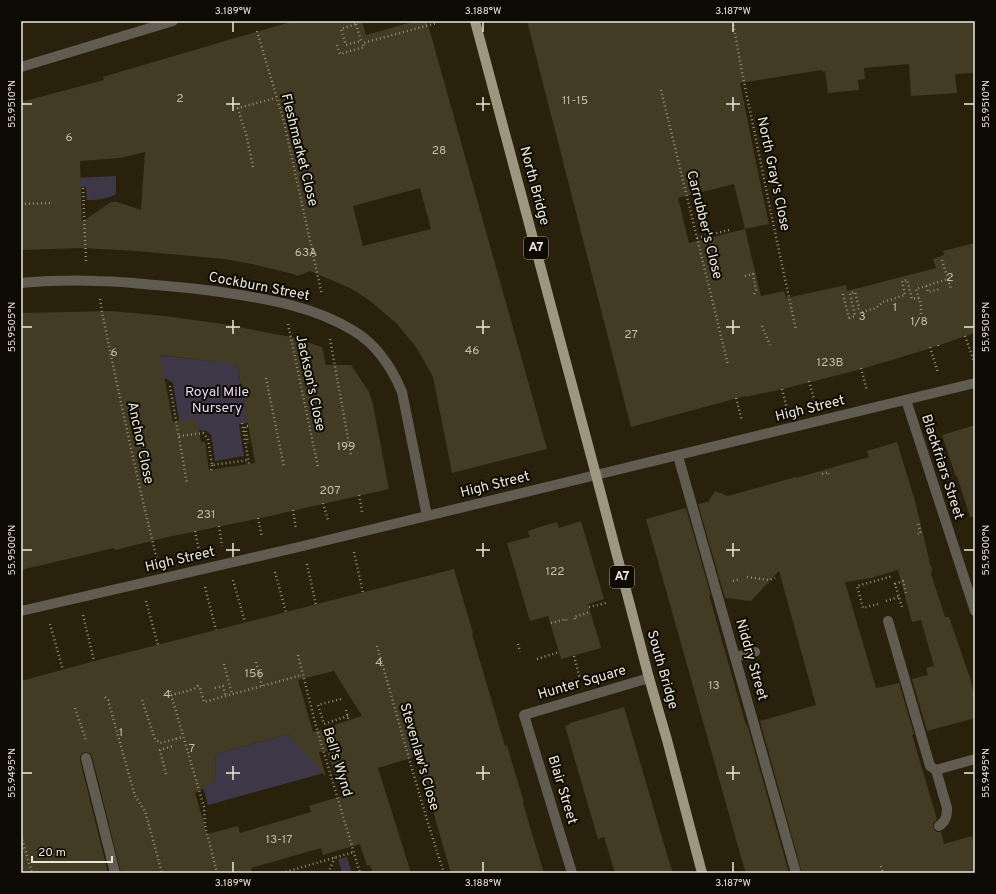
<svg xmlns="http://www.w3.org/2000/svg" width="996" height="894" font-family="Overpass,sans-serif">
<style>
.green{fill:#3d3747}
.building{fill:#433c25;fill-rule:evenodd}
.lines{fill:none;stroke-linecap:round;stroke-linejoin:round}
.path{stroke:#948d7d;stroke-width:2.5;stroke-dasharray:1 3;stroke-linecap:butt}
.service{stroke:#605c52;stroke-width:10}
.pedestrian{stroke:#605c52;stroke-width:10}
.minor{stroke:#605c52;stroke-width:10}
.tertiary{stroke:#605c52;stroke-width:10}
.primary{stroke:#9d9681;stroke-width:10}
.ticks{fill:none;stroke:#ece7da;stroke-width:1.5}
.labels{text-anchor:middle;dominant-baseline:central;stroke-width:4;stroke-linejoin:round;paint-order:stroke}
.number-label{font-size:12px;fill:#c2bcad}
.shield{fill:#0e0b04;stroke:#a9a59a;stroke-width:1}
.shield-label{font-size:13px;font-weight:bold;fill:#ece7da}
.street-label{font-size:14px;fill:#ece7da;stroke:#0e0b04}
.park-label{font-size:14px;fill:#e4d9fa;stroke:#0e0b04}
.neatline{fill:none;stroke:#ece7da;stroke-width:1.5}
.ticks-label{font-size:10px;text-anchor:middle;fill:#ece7da}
</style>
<rect width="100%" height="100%" fill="#29210c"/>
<path class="green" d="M116,176v18c-7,5 -20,6 -29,6l-1,-13 -35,1v-9z
M156,355l57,6v-1l23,1 1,7 1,1 10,53 -2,1 -7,1 5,32 -29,5 -4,-26 -4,-4 -8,-1 -20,-9 -6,-38 -8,-5 -22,4z
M288,734l36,39 -116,32 -5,-18c6,-2 10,-3 12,-9l1,-24z
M347,857l5,16h-10l-4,-14z"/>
<path class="building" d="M294,21h68l4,14 50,-14h11l120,428 -95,24 -19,-96 -17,-30 -20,-24 -27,-23 -19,-12 -40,-17 -12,5 -5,-2 -41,-10 -28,-5 -87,-8 -54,-3 -62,2v-148l83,-22 -1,-3 13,-4zM145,152l-4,58 -24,-8h-6l-29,20 -2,-61 40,-3zM420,188l11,41 -68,17 -10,-40z
M527,21h448v52l-20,1 2,19 -46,3 -2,-32 -45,4 1,11 -7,1 1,10 -31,3 -3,-22 -3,1v-2l-82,13 20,99 9,42 -24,5 -11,-45 -56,14 11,45 56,-14 16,67 23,-5 2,7 60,-13 1,6 89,-23 -3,-9 11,-4 -1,-4 32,-8v90l-47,16 -70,21 -79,20 -34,7v-1l-114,31z
M111,311l54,5 58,8 68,13 31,10 4,18h25l18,27 4,13 16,84 -128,29 -93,19 -53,13 -1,-2 -93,22v-257zM160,355l77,9v5h1l17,94 -46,7 -4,-28h-4l-4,-24 -24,4z
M975,425v91l-5,1 -13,-41 -1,1 -14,-42z
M897,442l18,59 14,58v3l3,7 -1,5 14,43h4l21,61 5,19v21l-48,13 -15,-52 16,-4 -2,-7 8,-2 -13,-46 -9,2 -14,-52 -27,8 -26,4 31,106 23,-5 15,51 -2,1 25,84 -4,5 1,6 3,2h4l3,12 28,-8 3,12v25h-173l-42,-152 56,-16 -37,-134 -28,30 -26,-3 -27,-94 10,-2 7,-11 13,5 68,-19v1l73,-21 -2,-6z
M686,508l25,88 -2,-1 37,130 1,-1 42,149h-43l-5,-16 -95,-338z
M581,521l23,78 -16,5 13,44 -40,11 -13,-43 -18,5 -23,-78 23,-6 -2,-6 15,-5 14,-4 2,6z
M454,569l19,64 -1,1 33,112 2,-1 6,21 11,36 -1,1 6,21 15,49h-93l-34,-117 -39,12 33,105h-38l-3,-8 -3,1 -7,-22 -37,11 -2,-7 -70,20 2,5h-132l-29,-117 -2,-3 -5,-1 -4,2 -1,3v3l28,113h-87v-192l81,-22zM334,671l28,45 -49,16 -15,-52zM288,734l38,43 -7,-25 8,-1 15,45 -33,10 2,6 -71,21 -2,-7 -31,8 -12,-41 18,-10 2,-5 1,-24z
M624,707l44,151 5,15h-58l-11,-36 -6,2 -33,-113 5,-2v-1z"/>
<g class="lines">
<path class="path" d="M733,21c6,38 14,76 22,113 13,66 27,131 41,196
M356,24l5,17 -15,4 -5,-16z
M257,31l27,91 38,173
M337,45l3,9 24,-7 -1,-4 74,-20
M661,90l67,275
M253,167l-7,-34 -5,-14 -3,-11 38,-10
M83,188l3,74
M21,204l30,-1
M697,238l32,-8
M942,260l9,29
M745,276l8,-2 3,16 -2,5
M926,286l2,6 12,-3
M843,294l6,24 -1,3
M100,299l2,13c17,83 35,166 55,248
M862,312l14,-4 7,-6 22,-7 -3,-14 5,-1 5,19 7,-1
M921,314v-8l-5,-17 32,-10
M849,318l6,-2 -5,-23 5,-1 4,16 -2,3
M288,324l30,143
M762,326l8,19
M965,336l10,28
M330,339l21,116
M938,345l1,3
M930,347l8,26
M861,368l6,23
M266,378l18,89
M809,381l6,22
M170,386l17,98
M782,389l5,20
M736,398l6,23
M242,423l7,41
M248,426h-3l3,17
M179,436l24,-3 5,6 4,26 37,-5
M211,470l1,-5
M822,474l6,-2 1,2
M359,495l3,17
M323,503l5,17
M293,510l3,19
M258,518l4,19
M918,524l3,9 -3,1
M219,526l3,20
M195,531l4,19
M354,552l9,41
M307,564l9,41
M275,572l11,40
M747,577l22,3 6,-2
M233,580l12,42
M733,581l7,-2
M205,587l11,43
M146,601l12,44
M886,601l13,-4
M878,604l-15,4 -6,-22 36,-10
M589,607l17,-4
M902,607l-7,-23 8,-3 3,12
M83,615l11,46
M575,619l-1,-2 16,-5
M551,623l15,-4v2
M50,624l13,46
M518,644l2,8
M377,646c22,75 42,152 67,227
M298,655l18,71 44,147
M574,656l6,23
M537,659l22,-7
M256,662l6,24
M224,664l8,30
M215,688l8,-2 3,10
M170,691l34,116 1,18 12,48
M171,695l23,-6 4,-3 2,2 4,14 98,-27
M105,697l3,3 27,96 10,15 17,62
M341,699l-23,6 6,19 24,-8
M142,700l13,39 5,4 23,-6
M75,708l11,32
M346,710l3,11
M176,738l1,4
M166,774l-6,-24 13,-4
M21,836l11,37
M881,866l2,7
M282,873l72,-21
M328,873l7,-16"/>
<path class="service" d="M888,621l42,145 6,4
M735,657l20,-5
M86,758l29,115
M939,826c7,-5 8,-10 8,-18l-11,-38 39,-11"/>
<path class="pedestrian" d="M21,283c25,-2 51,-3 76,-2 12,0 24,1 36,2 32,3 63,5 94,10 43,6 90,15 127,38 23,14 38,37 48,61l25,124
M21,611l282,-65 293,-71"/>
<path class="minor" d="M906,400l69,211
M678,456l118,417
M572,873l-48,-158 125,-37"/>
<path class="tertiary" d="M21,67l152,-46
M596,475l379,-92"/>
<path class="primary" d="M475,21l121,454 53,203 18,62 35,133"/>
</g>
<path class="ticks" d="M233,22v10M483,22v10M733,22v10M233,97v14M483,97v14M733,97v14M22,104h10M226,104h14M476,104h14M726,104h14M964,104h10M233,320v14M483,320v14M733,320v14M22,327h10M226,327h14M476,327h14M726,327h14M964,327h10M233,543v14M483,543v14M733,543v14M22,550h10M226,550h14M476,550h14M726,550h14M964,550h10M233,766v14M483,766v14M733,766v14M22,773h10M226,773h14M476,773h14M726,773h14M964,773h10M233,862v10M483,862v10M733,862v10"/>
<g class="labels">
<g class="number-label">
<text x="180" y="99">2</text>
<text x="575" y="101">11-15</text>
<text x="69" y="138">6</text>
<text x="439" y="151">28</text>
<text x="306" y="253">63A</text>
<text x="950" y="278">2</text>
<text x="895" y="308">1</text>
<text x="862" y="317">3</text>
<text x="919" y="322">1/8</text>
<text x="631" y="335">27</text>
<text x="472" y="351">46</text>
<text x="114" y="353">6</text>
<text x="830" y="363">123B</text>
<text x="346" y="447">199</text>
<text x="330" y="491">207</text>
<text x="206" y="515">231</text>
<text x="555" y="572">122</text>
<text x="379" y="663">4</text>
<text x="254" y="674">156</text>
<text x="714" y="686">13</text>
<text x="167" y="695">4</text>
<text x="121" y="733">1</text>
<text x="192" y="749">7</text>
<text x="279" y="840">13-17</text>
</g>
<g class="shield">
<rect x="524" y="237" width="24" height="22" rx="3"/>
<rect x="610" y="566" width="24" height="22" rx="3"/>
</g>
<g class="shield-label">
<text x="536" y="248">A7</text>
<text x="622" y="577">A7</text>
</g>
<g class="street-label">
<text transform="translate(299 150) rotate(76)">Fleshmarket Close</text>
<text transform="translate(773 174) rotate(78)">North Gray's Close</text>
<text transform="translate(534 186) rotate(75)">North Bridge</text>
<text transform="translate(704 225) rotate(76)">Carrubber's Close</text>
<text transform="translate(259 287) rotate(11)">Cockburn Street</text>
<text transform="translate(310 383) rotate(78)">Jackson's Close</text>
<text transform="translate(810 409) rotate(-14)">High Street</text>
<text transform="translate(140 443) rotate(78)">Anchor Close</text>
<text transform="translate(942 467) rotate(72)">Blackfriars Street</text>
<text transform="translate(495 485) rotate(-14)">High Street</text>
<text transform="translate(180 560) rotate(-13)">High Street</text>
<text transform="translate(751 660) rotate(74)">Niddry Street</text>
<text transform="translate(662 670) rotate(74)">South Bridge</text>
<text transform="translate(582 683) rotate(-16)">Hunter Square</text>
<text transform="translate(419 757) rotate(74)">Stevenlaw's Close</text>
<text transform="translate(337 762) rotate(73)">Bell's Wynd</text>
<text transform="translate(562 790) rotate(73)">Blair Street</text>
</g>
<g class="park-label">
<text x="217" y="392">Royal Mile<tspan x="217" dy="16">Nursery</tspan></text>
</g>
</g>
<rect width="996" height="894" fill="none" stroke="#0e0b04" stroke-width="44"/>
<path d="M32 856v6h80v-6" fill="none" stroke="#ece7da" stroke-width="2"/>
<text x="38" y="856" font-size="12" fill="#ece7da" stroke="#0e0b04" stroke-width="3" paint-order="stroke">20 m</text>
<rect x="22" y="22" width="952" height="850" class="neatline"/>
<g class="ticks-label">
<text x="233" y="14">3.189°W</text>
<text x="483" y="14">3.188°W</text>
<text x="733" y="14">3.187°W</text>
<text transform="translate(11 104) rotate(-90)" y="4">55.9510°N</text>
<text transform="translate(985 104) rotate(-90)" y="4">55.9510°N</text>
<text transform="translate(11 327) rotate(-90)" y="4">55.9505°N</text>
<text transform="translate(985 327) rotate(-90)" y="4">55.9505°N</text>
<text transform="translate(11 550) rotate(-90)" y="4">55.9500°N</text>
<text transform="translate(985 550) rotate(-90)" y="4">55.9500°N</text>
<text transform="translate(11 773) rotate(-90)" y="4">55.9495°N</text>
<text transform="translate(985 773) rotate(-90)" y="4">55.9495°N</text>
<text x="233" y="886">3.189°W</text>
<text x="483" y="886">3.188°W</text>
<text x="733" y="886">3.187°W</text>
</g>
</svg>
